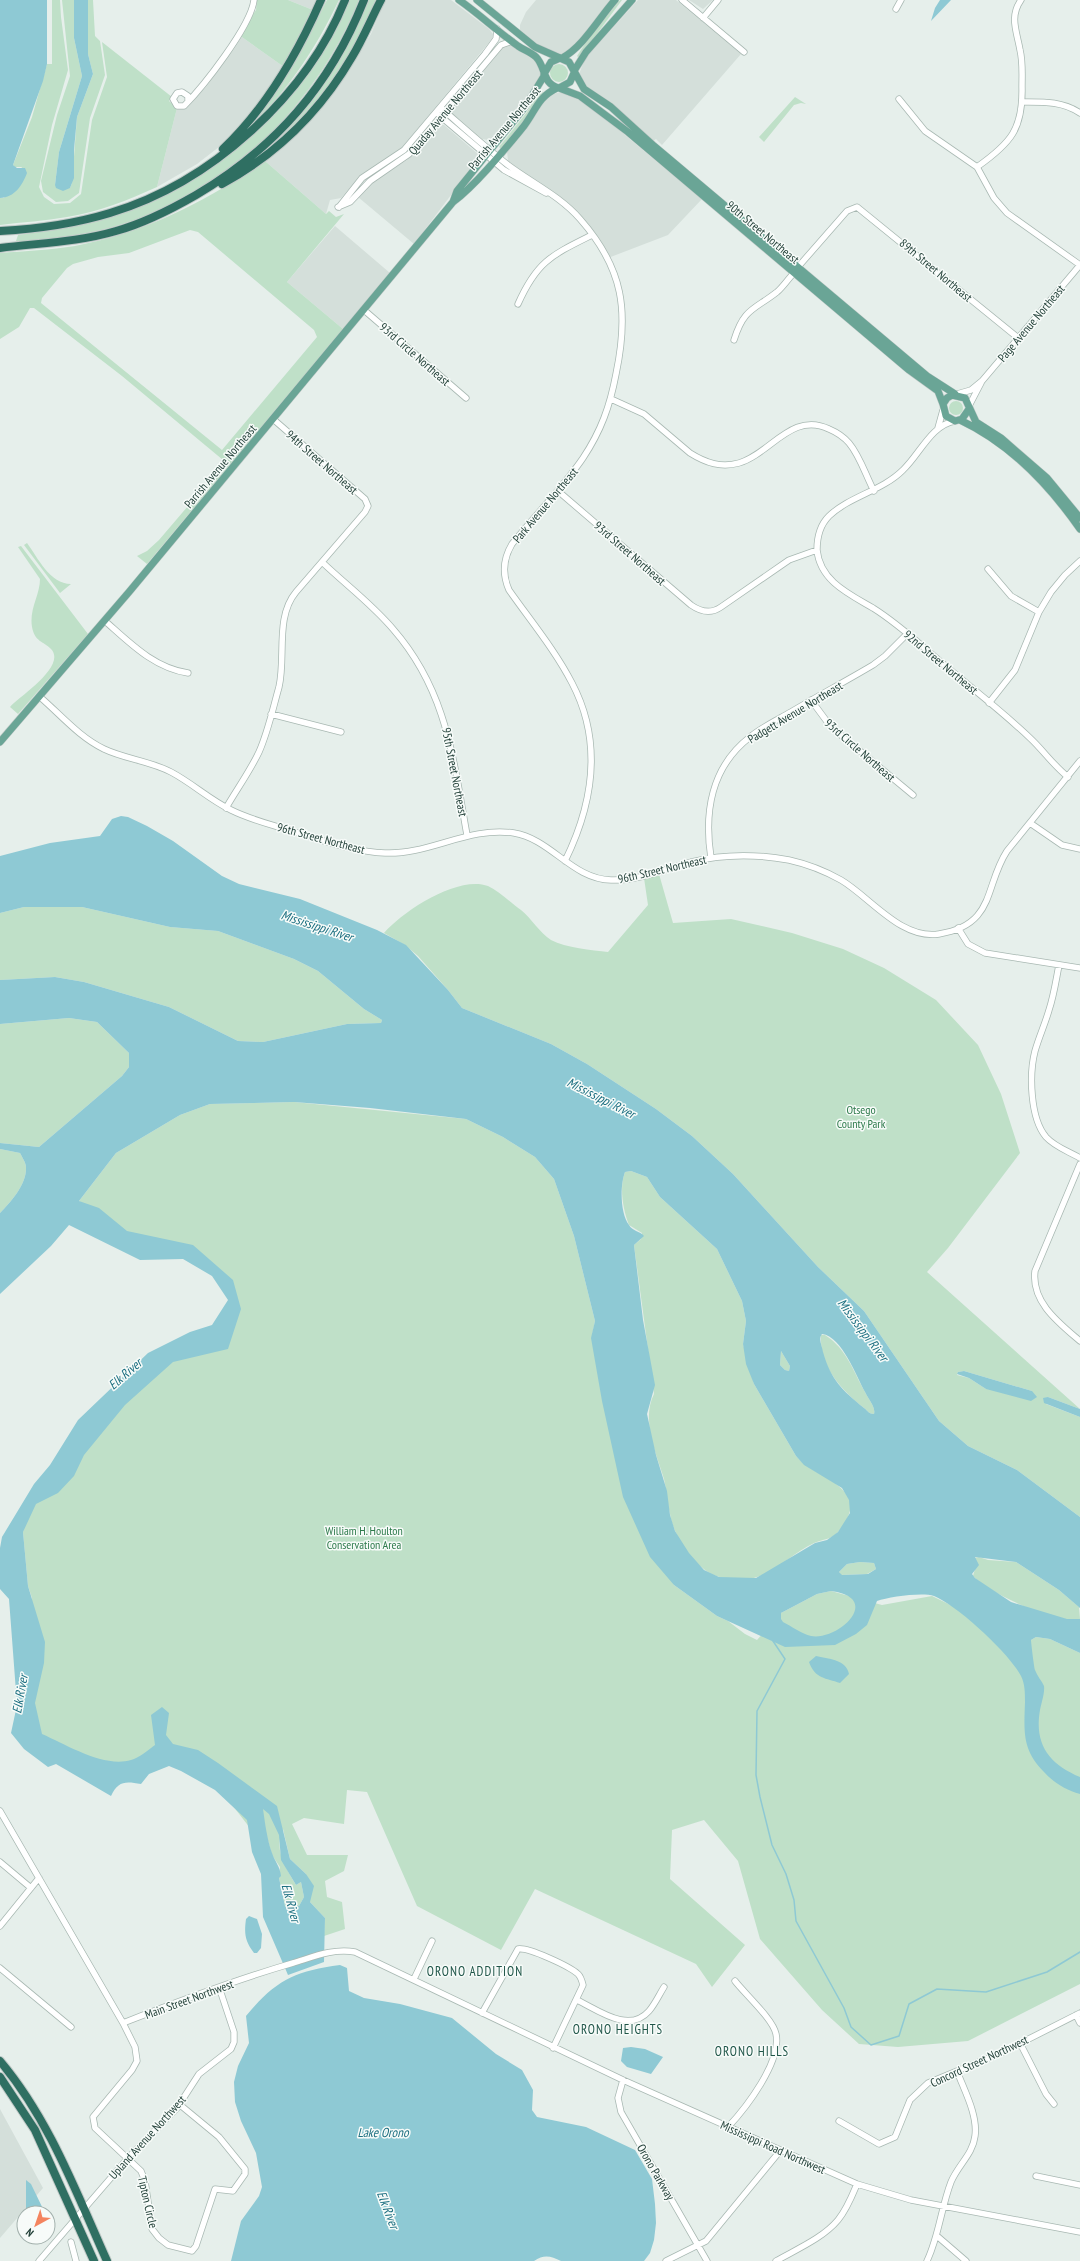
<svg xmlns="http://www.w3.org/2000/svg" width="1080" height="2261" font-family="'PT Sans Narrow',sans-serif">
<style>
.built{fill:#d4dfda}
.green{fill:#bfe0c8;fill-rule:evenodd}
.water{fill:#8ec9d4;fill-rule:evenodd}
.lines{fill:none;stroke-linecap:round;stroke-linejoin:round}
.stream{stroke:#8ec9d4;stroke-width:1.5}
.minor-casing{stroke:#a8b8b2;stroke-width:7}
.major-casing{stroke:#c2cac8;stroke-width:8}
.highway-casing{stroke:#c2cac8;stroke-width:10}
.minor{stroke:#fff;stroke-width:5.5}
.major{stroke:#6aa596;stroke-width:7}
.highway{stroke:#2f6f62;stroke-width:8}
.labels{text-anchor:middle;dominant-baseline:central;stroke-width:3;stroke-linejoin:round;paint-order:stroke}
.street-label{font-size:12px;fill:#24423a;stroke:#f7fbf9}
.park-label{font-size:12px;fill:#2d7a4b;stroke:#f7fbf9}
.water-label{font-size:13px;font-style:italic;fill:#1c6f80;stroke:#f7fbf9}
.neighbourhood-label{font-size:13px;letter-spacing:1px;fill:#1f5548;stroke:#f7fbf9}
</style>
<rect width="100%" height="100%" fill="#e6efeb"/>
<path class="built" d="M288,0h30l-5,10z
M385,0h66l38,29 4,5 -1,5 -88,106 -6,7 -36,22 -21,24 -11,2 -4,14 -61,-53 57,-54 14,-18 35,-55z
M536,0h76l-25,30 -10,16 -15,8 -8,-1 -18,-10 -16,-12v-6l6,-13z
M638,0h38l65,54 -79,91 -6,-6 -3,2 -65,-51 -9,-16 6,-15z
M689,0h24l-10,9z
M239,35l45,32 -24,36 -27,33 -36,28 -40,23 20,-79h9l20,-21 16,-23z
M510,44l25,16 5,11v7l-13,21 -35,39 -4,2 -6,-1 -30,-24v-7l50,-62z
M562,92l19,9 38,29 83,69 -34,36 -60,23 -23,-36 -77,-61 -1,-10 34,-48 11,-9z
M438,125h6l34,29 1,4 -65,86 -56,-47 10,-12 39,-25z
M335,226l55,47 -47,56 -56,-47z
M0,2109l43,79 -43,50z"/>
<path class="green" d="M52,0h8l1,17 7,53 -16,55 -13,62 5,10 10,7 16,-1 11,-9 11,-74 15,-43 -5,-35 70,55 -3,4 8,7 -20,79c-29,13 -58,25 -90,30 -22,4 -45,5 -67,8v-27h4l18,-31h-7l-2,-2 19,-48 15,-53h5z
M62,0h12v38l8,38 -23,76 -4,33 15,3 2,-5 5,-66 16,-43 -5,-20v-54h5l2,36 5,5 5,34 -15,43 -11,75 -11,8 -12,1 -13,-10 -2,-11 16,-66 13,-39z
M257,0h31l25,10 -29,57 -45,-32 17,-25z
M327,0h12c-22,46 -48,86 -84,122l-2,-1 41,-58z
M349,0h10c-48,118 -154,215 -283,235 -12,2 -50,9 -60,6l2,-6c31,-5 62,-9 92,-18 107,-32 194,-115 239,-217z
M369,0h8c-15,33 -31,68 -53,96 -17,22 -39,39 -60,57 47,-44 80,-94 105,-153z
M620,0h2l-43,58 -2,-2 13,-20z
M550 73a9 9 0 1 1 18 0a9 9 0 1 1-18 0Z
M540,90l3,2 -24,35 -18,22 -2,-2 28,-35z
M795,97l11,7 -5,-1 -7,2 -30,37 -5,-5z
M265,161l61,53 3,-3 7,6 8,-3 -57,68 56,47 -196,235 -10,-8 10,-5 12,-11 64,-75v-5l-101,-84 -88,-68h-4l-11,19 -19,12v-86c25,-2 51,-3 75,-7 70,-13 132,-45 190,-85zM190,230l8,2 116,98 3,7 -95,113 -181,-147 1,-5 25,-30 6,-4 25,-7 31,-4z
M949 408a7 7 0 1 1 14 0a7 7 0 1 1-14 0Z
M27,543c11,15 23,41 44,41l-11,9 -36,-48z
M21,546l67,88 -70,80 -8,-7c10,-11 57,-41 41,-58 -8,-8 -16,-7 -19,-22 -3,-18 8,-32 8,-48l-22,-32z
M659,874l14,49 58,-4 61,14 51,16 41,19 52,32 42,45 23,49 19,59 -72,95 -21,24 153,137 -32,-12 -2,7 34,13v100l-63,-47 -49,-24 -29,-25 -75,-110 -46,-44 -85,-93 -41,-38 -36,-27 -69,-45 -36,-20 -89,-36 -14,-18 -30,-34 -13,-11 -21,-12c19,-22 74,-58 104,-47 11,5 23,17 33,24 10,8 19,23 30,30 15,8 41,10 57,12l40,-47 -4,-27zM964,1371l68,20 -46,-2 -17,-11 -12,-3 1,-3z
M54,906l28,1 88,20 48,4 76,28 24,12 46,38 18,11 -1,3 -34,1 -84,18 -25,-1 -69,-34 -85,-25 -29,-5 -55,3v-67l24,-6z
M69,1018l28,4 32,31v14l-7,9 -83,71 -39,-4v-119z
M294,1102l172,17 37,18 32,20 19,22 20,57 21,85 -3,15 82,249 43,31 11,5 17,13 12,6 24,-27 36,-19 14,-3 51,14 50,-9 99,48v-4l5,-3 14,2 30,14v331l-112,57 -70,6 -39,-3 -37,-34 -62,-71 -22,-78 -34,-41 -32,10 -2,49 75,66 -33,42 -16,-23 -161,-75 -34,61 -84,-44 -50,-114 -20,-2 -3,34 -40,-6 -12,6 15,31h41l-4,16 -19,10 2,16 15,5 3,27 -21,7 1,-18 -15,-16 -4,-28 -16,-15 -7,-30c-10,20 3,39 13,56l5,-3 3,15 -5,9 -10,4 -4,-4 -6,-28 1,-11 -8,-12 -5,-18 -7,4 -51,-66 -34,-21 -53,17 -98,-39 8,-134 -4,-12 -5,-54 6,-33 107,-123 85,-50 10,-26 -17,-26 -30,-25 -49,-12 -56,-36 37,-48 64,-38 30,-11z
M0,1149l20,4c2,4 6,10 6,14 1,17 -15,35 -26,46z
M631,1171l16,6 13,20 57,52 25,52 4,20 -3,23 11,40 42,72c15,18 43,22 53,43 5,11 -4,25 -11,33 -7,8 -15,7 -24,11 -20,9 -36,27 -57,34 -15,5 -39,3 -52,-7 -16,-12 -32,-36 -35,-56 -3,-12 -3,-23 -6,-35 -8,-26 -23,-59 -10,-85l-20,-149 7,-6 1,-6 -13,-8c-6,-16 -10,-37 -4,-53z
M821,1335h4c22,14 28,36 40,57 3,7 11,15 9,22 -5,0 -6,-3 -10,-6 -22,-18 -45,-41 -43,-73z
M781,1351l9,15 -1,5 -4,-1 -5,-5z
M979,1557l9,3 28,2 43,28 20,17 1,12c-22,6 -92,-26 -107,-43l4,-14 -3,-4z
M860,1562l14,1 2,6 -9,5 -26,1 -2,-3 8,-8z"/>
<path class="water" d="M0,0h47v64l-4,17 -30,84 4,3h8l2,5c-5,13 -12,24 -27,25z
M74,0h14v54l5,20 -16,43 -3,33v28l-4,10 -7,3 -7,-3 -1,-3 4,-33 23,-76 -8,-38z
M940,0h11l-20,21 4,-13z
M121,816l7,1 19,9 26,15 49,35 17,8 61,15 77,31 29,15 42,45 14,18 89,36 36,20 69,45 36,27 41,38 85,93 46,44 75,110 29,25 49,24 63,47v91l-21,-18 -43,-28 -41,-5 4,8 -7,9 3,4 36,24 56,17h13v34l-30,-14 -14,-2 -5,3c0,2 3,27 4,30 2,6 7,11 9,16 1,7 -3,18 -4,24 -6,34 9,54 40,67v17c-14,-4 -26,-11 -36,-22 -22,-22 -20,-40 -19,-70 0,-9 0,-18 -4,-26 -11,-22 -64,-71 -87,-80 -12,-4 -45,1 -57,5l-10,24 -11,9 -21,11 -50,2 -68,-31 -43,-31 -24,-28 -27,-60 -21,-96 -11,-63 4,-17 -21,-85 -20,-57 -19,-22 -32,-20 -37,-18 -96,-11 -76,-6 -84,2 -30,11 -64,38 -37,48 20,7 28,23 66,14 40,35 8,29 -13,40 -55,13 -48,43 -41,50 -10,21 -16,17 -22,11 -13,28 5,54 17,56 -1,21 -9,40 7,31c25,11 62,34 89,26 8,-2 17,-10 24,-15l-4,-30 11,-8 7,6 -3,22 7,9 25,6 20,13 59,43 13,53 16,15 8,12 -4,16 15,16 -1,44 -36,13 -25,-58 -2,-43 -9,-22 -5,-32 -32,-30 -34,-19 -12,-5 -20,8 -8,10c-16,-3 -23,-3 -30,12l-55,-32 -8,3 -24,-18 -13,-16 6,-28 -8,-106 -9,-10v-41l2,-11 32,-53 16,-19 28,-45 70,-67 42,-21 22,-7 16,-25 -16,-24 -29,-17 -43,1 -71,-35 -18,21 -51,48v-81c11,-11 27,-29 26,-46 0,-4 -4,-10 -6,-14l-20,-4v-6l39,4 83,-71 7,-9v-14l-32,-31 -28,-4 -69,6v-44l55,-3 29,5 85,25 69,34 25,1 84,-18 34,-1 1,-3 -18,-11 -46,-38 -24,-12 -76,-28 -48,-4 -88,-20h-58l-24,6v-57l50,-13 50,-7 12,-17zM631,1171l16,6 13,20 57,52 25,52 4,20 -3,23 3,20 8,20 42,72 8,9 38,23 7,12 1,13 -12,19 -11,8 -12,3 -59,35 -37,-1 -15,-7 -15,-17 -14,-22 -5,-16 -3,-24 -11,-36 -9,-41 8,-29 -12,-65 -9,-75 10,-9c-4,-5 -12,-5 -15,-11 -9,-12 -9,-40 -4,-53zM822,1334c20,2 35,44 43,58 3,7 11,15 9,22 -5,0 -6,-3 -10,-6 -22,-18 -33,-28 -41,-56 -1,-6 -5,-13 -1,-18zM781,1351l9,15 -1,5 -4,-1 -5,-5zM860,1562l14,1 2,6 -8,5 -26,1 -3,-3 8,-8zM831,1591c53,7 7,50 -20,45 -9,-2 -20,-10 -28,-14l-2,-3v-6l36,-19zM263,1809l6,5 10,21 2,25 15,25 5,-3 3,15 -5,9 -4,-1 -6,5 -4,-4 -6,-28 2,-2c-1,-10 -6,-14 -9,-23 -5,-14 -7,-30 -9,-44z
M964,1371l68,20 5,6 -6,4 -45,-12 -17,-11 -12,-4 1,-2z
M1048,1397l32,12v8l-36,-14 -1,-5z
M816,1656c12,3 30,3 33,18l-9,9c-14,-5 -25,-4 -31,-21z
M249,1916l8,3 5,15 -1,14 -4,5h-3c-9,-12 -10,-19 -8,-34z
M340,1965l7,3 2,23 15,7 36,6 52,14 44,36 26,16 11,20 -1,20 5,7 49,10 49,23 17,29 3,25 1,19 -2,17 -4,13 -6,8h-83c-10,-5 -17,-7 -27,0h-303l10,-40 18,-25 3,-9 -6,-34 -15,-32 -6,-19 -1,-20 4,-16 11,-23 -3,-27c29,-35 48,-45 94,-51z
M631,2047l14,2 18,8 -12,17 -24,-7 -6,-6 2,-13z
M26,2180l5,4 14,29h-19z"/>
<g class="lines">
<path class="stream" d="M773,1641l12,18 -28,52 -1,64 4,22 12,48 14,29 8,26 2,21 48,87 7,19 20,18 28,-9 10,-32 28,-15 49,3 61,-20 33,-20"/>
<g class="minor-casing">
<path id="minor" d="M682,0l62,52
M896,9l5,-9
M703,18l15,-18
M899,99l26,32 52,36 17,31 13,15 73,52
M188,101v-5l-6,-4 -5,1 -4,6 4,7h7c19,-19 67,-80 70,-106
M1022,102c21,0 40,-1 58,11
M441,108c22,19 44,39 67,57 24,18 52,31 72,54 44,50 49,93 36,155 -6,32 -15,57 -33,84 -21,31 -48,57 -71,86 -9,15 -10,30 -3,46 21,30 46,60 63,93 31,59 21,121 -7,178
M439,115l65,55 42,23
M977,167c34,-24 46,-38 45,-80 0,-13 1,-25 -2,-37 -3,-18 -11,-33 1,-50
M338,207l12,-5 20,-21 39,-27 92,-109 11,-4
M339,207l23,-29 42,-28 81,-96 11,-15 1,-10
M798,267l49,-56 10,-4 160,130
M518,304c19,-43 34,-49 74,-69
M364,310l102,88
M734,340c10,-32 20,-30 43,-48 6,-5 11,-13 17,-19
M957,394l14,-4 11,-9 98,-116
M611,399l33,15 46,39c16,10 31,15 49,10 31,-9 53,-52 90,-34 7,3 14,7 20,14 11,13 17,33 25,48
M969,406l12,-23
M938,428l5,-18
M558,491l133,114c10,7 20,9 30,2l68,-47 28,-10c0,-12 3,-25 12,-34 21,-20 53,-25 74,-46 17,-16 28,-45 52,-49
M817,550c3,31 32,44 56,58 29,18 54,43 81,65 25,21 52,42 76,65 13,12 23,27 38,39
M322,562c23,22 50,42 71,67 54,62 60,129 74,206
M988,569l23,27 28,16
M105,621c25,22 49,47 83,52
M40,697c20,17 39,40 64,52 21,10 46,12 67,23 21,11 39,28 60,38 20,10 42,15 63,22 29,8 59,20 91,21 44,2 84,-27 129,-20 37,6 58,46 97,47 27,1 55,-11 80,-18 32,-8 66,-8 98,-2 18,4 36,11 52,20 29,17 60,60 98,54 57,-9 45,-48 68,-83l73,-90
M811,700l20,27 82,68
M989,703l26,-33 24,-58 12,-20 14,-17 15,-14
M271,714l70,18
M226,808c11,-19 24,-37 33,-56 9,-20 14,-44 20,-65 7,-30 -4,-70 17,-95l69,-80 3,-6 -3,-7 -92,-80
M1030,823l32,22 18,4
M711,858c-7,-45 0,-91 39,-121 12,-10 27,-17 41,-25 27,-16 55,-31 82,-47l12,-9 22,-22
M958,928l10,16 17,9 95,15
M1059,965c-3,15 -5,30 -10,45 -4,14 -10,27 -14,41 -6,23 -5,67 11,86 9,10 22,14 34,21
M1080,1164l-45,107c-4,31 24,52 45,70
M0,1811l123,212 12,24 2,14 -5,9 -39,47 2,11 46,43 4,10 7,48 7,9 9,7 24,6 4,-5 19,-57 18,2 12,-17v-5l-26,-32 -40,-33
M0,1862l31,26
M0,1926l39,-48
M0,1968l71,59
M414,1979l18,-38
M577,2000c21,10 52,34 72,11 6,-7 10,-16 15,-24
M482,2013l36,-64c10,-2 51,17 60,25 3,3 4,7 5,11l-30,63
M1076,2015l4,8
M123,2023c56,-22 112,-43 170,-60 20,-6 40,-15 62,-11l268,128 234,104 54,16 169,32
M1020,2043l26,51 8,10
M623,2080l-5,18 3,14 86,149
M839,2121l40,23 16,-7 15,-37 18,-17 75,-31 77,-39
M728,2127c18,-19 54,-66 48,-93 -3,-15 -31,-40 -41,-53
M1036,2176l44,9
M937,2236l29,25
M71,2242l5,19
M39,2261l89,-103 49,-50 22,-34 32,-25 3,-7v-10l-15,-45
M666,2261l40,-20 74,-90
M776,2261c21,-12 47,-23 62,-41 9,-11 14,-24 19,-36
M927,2261c12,-25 14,-53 24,-79 7,-17 22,-28 24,-46 3,-21 -11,-46 -18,-65"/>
</g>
<g class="major-casing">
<path id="major" d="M459,0c20,14 38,31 59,46 6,4 13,6 18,11 10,10 6,27 23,31l11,-6 4,-9
M477,0l58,47 34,15 15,27 27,18 43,39 273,230 28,18
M562,58c21,-11 37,-40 53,-58
M574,71l12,-19 46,-52
M544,74l7,-12 9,-4
M559,88l21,8 48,36 281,238 29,21 5,13
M453,202l4,-11 68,-84 19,-31
M969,409l-7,10 -7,2 -9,-5 -3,-12 4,-6 5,-3 13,3 11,24 25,16 46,40 33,40
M960,420c49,23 90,66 120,109
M0,742l129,-150 324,-390c23,-17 52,-53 71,-76 12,-16 14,-29 33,-38"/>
</g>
<g class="highway-casing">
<path id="highway" d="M223,149c44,-42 74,-94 98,-149
M222,184c55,-30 98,-72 130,-127 11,-18 19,-38 29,-57
M0,231c37,-2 74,-7 110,-18 100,-30 196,-116 235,-213
M0,248c39,-5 79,-6 116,-17 29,-8 54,-21 80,-36 79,-47 134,-109 168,-195
M0,2061c49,58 76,131 107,200
M0,2077l35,53 59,131"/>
</g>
<use href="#minor" class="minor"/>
<use href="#major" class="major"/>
<use href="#highway" class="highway"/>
</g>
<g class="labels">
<g class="street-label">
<text transform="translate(445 112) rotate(-50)">Quaday Avenue Northeast</text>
<text transform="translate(504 128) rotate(-50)">Parrish Avenue Northeast</text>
<text transform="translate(763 232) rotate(40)">90th Street Northeast</text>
<text transform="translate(936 270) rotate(40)">89th Street Northeast</text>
<text transform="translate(1031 323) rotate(-50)">Page Avenue Northeast</text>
<text transform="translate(415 354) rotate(41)">93rd Circle Northeast</text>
<text transform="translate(322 462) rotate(41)">94th Street Northeast</text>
<text transform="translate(220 466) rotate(-50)">Parrish Avenue Northeast</text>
<text transform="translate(545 505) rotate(-50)">Park Avenue Northeast</text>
<text transform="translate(630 553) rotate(41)">93rd Street Northeast</text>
<text transform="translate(941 662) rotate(40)">92nd Street Northeast</text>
<text transform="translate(795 712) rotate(-31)">Padgett Avenue Northeast</text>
<text transform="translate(860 750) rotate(41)">93rd Circle Northeast</text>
<text transform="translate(455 772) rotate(79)">95th Street Northeast</text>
<text transform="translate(321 838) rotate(15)">96th Street Northeast</text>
<text transform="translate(662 869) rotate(-13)">96th Street Northeast</text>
<text transform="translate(189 1999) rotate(-20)">Main Street Northwest</text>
<text transform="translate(979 2061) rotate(-25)">Concord Street Northwest</text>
<text transform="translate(147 2137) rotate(-48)">Upland Avenue Northwest</text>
<text transform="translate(773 2147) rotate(24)">Mississippi Road Northwest</text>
<text transform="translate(656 2172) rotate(60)">Orono Parkway</text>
<text transform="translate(148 2202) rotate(77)">Tipton Circle</text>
</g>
<g class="park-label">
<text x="861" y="1109">Otsego<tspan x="861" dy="14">County Park</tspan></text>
<text x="364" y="1530">William H. Houlton<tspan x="364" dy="14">Conservation Area</tspan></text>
</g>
<g class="water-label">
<text transform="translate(317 926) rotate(18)">Mississippi River</text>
<text transform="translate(601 1098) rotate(27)">Mississippi River</text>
<text transform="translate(863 1330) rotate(53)">Mississippi River</text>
<text transform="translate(125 1374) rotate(-41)">Elk River</text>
<text transform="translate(20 1694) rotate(-80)">Elk River</text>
<text transform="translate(291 1903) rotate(75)">Elk River</text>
<text x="383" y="2132">Lake Orono</text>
<text transform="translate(388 2210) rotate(69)">Elk River</text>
</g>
<g class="neighbourhood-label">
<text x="475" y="1971">ORONO ADDITION</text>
<text x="618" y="2029">ORONO HEIGHTS</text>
<text x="752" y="2051">ORONO HILLS</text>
</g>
</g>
<g transform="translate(36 2225) rotate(220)"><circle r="19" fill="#f7fbf9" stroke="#a3b1ad"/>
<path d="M0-3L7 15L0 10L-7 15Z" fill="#f4845f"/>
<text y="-6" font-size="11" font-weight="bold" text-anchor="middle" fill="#24423a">N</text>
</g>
</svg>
